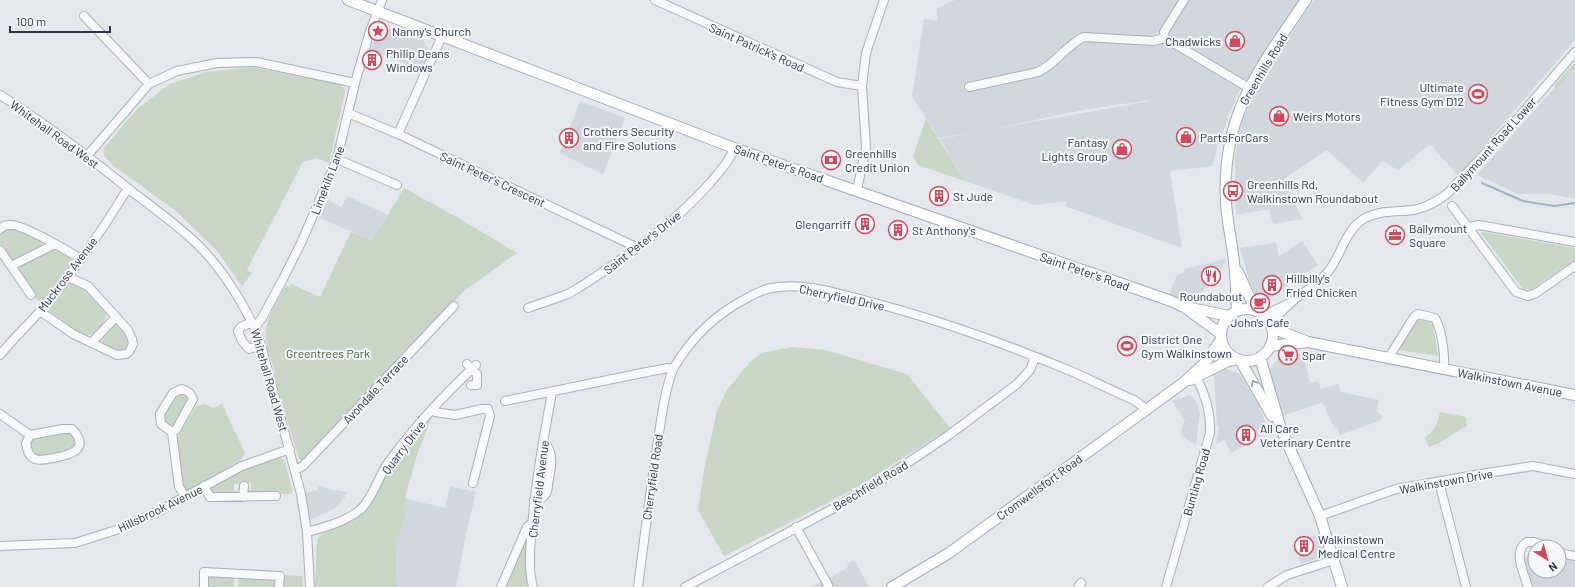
<svg xmlns="http://www.w3.org/2000/svg" width="1575" height="587" font-family="Barlow,sans-serif">
<style>
.built{fill:#d2d6de;fill-rule:evenodd}
.green{fill:#c9d6c5}
.lines{fill:none;stroke-linecap:round;stroke-linejoin:round}
.stream{stroke:#9fb4cc;stroke-width:2}
.minor-casing{stroke:#a9aeb7;stroke-width:10}
.major-casing{stroke:#a3abb8;stroke-width:12}
.minor{stroke:#f7f8fa;stroke-width:8}
.major{stroke:#fff;stroke-width:10}
.oneway{stroke:#959aa2}
.labels{text-anchor:middle;dominant-baseline:central;stroke-width:4;stroke-linejoin:round;paint-order:stroke}
.poi-label{font-size:12px;fill:#2b3445;stroke:#f4f6f9;text-anchor:start}
.street-label{font-size:12px;fill:#2b3445;stroke:#f4f6f9}
.park-label{font-size:12px;fill:#3f6138;stroke:#f4f6f9}
</style>
<rect width="100%" height="100%" fill="#e4e7ec"/>
<path class="built" d="M955,0h345l-63,95 -3,10 -8,13 2,1 -10,25 -5,22 -43,5 12,77 -117,-42 2,-5 -32,4 -70,-24 -25,-42 34,-6 -35,5 -27,-41 12,-78 13,2v-13zM1150,100v1l-162,29 100,-21z
M1314,0h261v40l-117,136 -28,-32 -32,26 -16,-9 -19,22 -36,-33 -43,29 18,40 -29,5 -4,-15 -33,6 -1,-60 7,-33 7,-21 14,-21 13,-25z
M384,27l40,14 6,11 -9,18 -50,-20 7,-19z
M1575,69v130l-26,-5h-31l-41,-19 74,-83z
M580,101l45,17 -22,56 -43,-21z
M347,196l41,19 -16,26 -54,-24 10,-17 14,7z
M1302,241l16,24 -37,25 -13,11 -8,3 -11,-24 -9,-32 36,-5 3,13z
M1225,259v3l-8,18 -24,19 -5,2 -19,-6 8,-20 8,-3 -1,-3z
M1293,353l17,2 -5,8 5,20 8,-2 3,8 17,-5 3,8 38,8 -3,11 7,6 -4,4 -39,14 -3,-8 -3,1 -11,-24 -2,-1 -39,13 -14,-45 8,-10z
M1226,369l14,5 19,32 10,26 -38,21 -7,-13 -8,4 3,-17 -2,-2 -3,-50z
M1190,395l6,6 4,12 -4,32 -16,-11 5,-14 -13,-19z
M320,485l9,4 18,3 -2,5 -11,12 -24,11 -5,-27 12,-3z
M450,486l26,6 -10,42 -10,53h-59l-1,-36 12,-45 -3,-1 2,-6 38,9z
M1320,533l5,17 -1,4 -3,3 -20,7 -6,-22z
M1531,551l4,1v19h24v-15l16,3v28h-43l-8,-28z
M854,560l15,27h-58l19,-9 18,-11 -1,-3z"/>
<path class="green" d="M1575,62v7l-6,5 -13,15 -2,-3z
M252,67l87,17 5,4 1,4 -16,71 -12,-5 -14,4 -56,108 5,3 -10,13 -25,-35 -41,-40 -65,-47 -7,-9 -1,-6 34,-40 33,-25 37,-12z
M926,119l39,62 -47,-16 -5,-9z
M404,188l58,32 55,33 -52,37 -158,168 -4,3 -4,-2 -25,-83 1,-3 -6,-20 -1,-1c-7,-30 5,-42 18,-67l4,2 1,-3 29,13 31,-65 21,9z
M7,228h8l26,12 2,5 -1,2 -25,13h-6l-11,-16v-11z
M1484,232l91,16v12l-43,29h-9l-42,-56z
M56,249c8,2 15,7 16,16l-30,38 -9,-6 -15,-26 3,-7 30,-14z
M68,281l20,8 19,22c-2,15 -13,30 -29,22l-31,-24z
M1423,320h5l5,4 5,32 -40,-6 18,-29z
M114,325l10,4c4,9 7,17 -3,22l-7,-1 -12,-8 1,-8z
M792,347l33,3 82,24 43,54 -94,60 -132,68 -26,-46 6,-40 13,-59 10,-21 23,-28 12,-9z
M184,392l6,7 -15,26 -4,2 -6,-3 -2,-12 12,-17z
M204,404l10,4 8,-4 23,49 -2,4 -4,4 -50,29 -6,-1 -7,-49 20,-34z
M1440,412l26,5 1,9c-13,6 -24,17 -38,21l-4,-9c9,-8 13,-14 15,-26z
M432,416l-15,39 -12,42 2,2 -2,6 3,1 -12,45 1,36h-82l2,-47 4,-6 33,-13 16,-15 20,-37z
M67,431l3,2 6,7 -1,8 -3,3 -33,6 -7,-4 -3,-9 6,-7z
M546,450l3,6 -6,38 -5,2z
M273,458h7l4,2 9,32 -3,2h-41l-2,-4h4v-7l-17,1v7h4l-2,2h-22l-4,-4 2,-4 31,-16z
M526,535v30l2,22h-24z
M209,575l25,2v10h-25l-2,-4v-7z
M283,575l19,1 1,11h-20z
M239,578h37v9h-38z"/>
<g class="lines">
<path class="stream" d="M1482,183l41,18 31,5 21,-3"/>
<g class="minor-casing">
<path id="minor" d="M655,0l182,82 25,4
M1184,0l-20,32 1,6 84,50
M84,16l65,68
M969,87l69,-15c18,-8 28,-27 46,-35l69,4 12,-3
M0,95c42,26 81,56 120,87 25,20 51,38 74,59 27,25 55,69 67,104l40,149 6,38 3,55
M348,113l50,21 238,113
M398,134l44,-98
M87,156l62,-72 28,-13 40,-8 39,-1 99,21
M337,159l60,26
M857,190l9,-42 -4,-62 4,-33 18,-53
M1452,206l64,86 12,4 8,-3 39,-27
M1469,227l10,-2 96,17
M0,229c3,-3 7,-5 12,-4 13,1 57,26 68,34
M0,250l31,45
M11,266l44,-22
M528,308l40,-14 12,-7c46,-30 94,-63 130,-104 10,-12 19,-21 24,-35
M40,311l33,23 44,21 9,-1 3,-2 4,-8 -1,-5 -4,-9 -40,-44 -20,-9
M1264,316l23,-12
M252,322l-11,5 -3,4 4,10 7,8 12,-4
M1270,323c8,-7 15,-16 24,-23 11,-9 24,-16 33,-27 15,-17 17,-43 38,-55 17,-9 35,-5 53,-9 11,-3 21,-9 30,-16l71,-76 56,-65
M255,327l7,-9 21,-39 19,-38 35,-82 18,-76 15,-52 12,-31
M92,342l24,-25
M0,355c13,-16 28,-30 41,-45 32,-38 61,-79 87,-122
M1389,357l25,-40 4,-3 17,4c7,12 10,37 9,51
M467,364l10,10v11h-6
M182,389c6,2 9,4 11,10l-17,31 -4,2 -11,-8 -1,-10 13,-21z
M505,401l137,-28 26,-5 5,1c18,-31 44,-56 76,-72 7,-4 15,-8 23,-9 30,-6 65,5 95,13 70,18 139,43 206,71 20,9 40,19 61,28l8,6 3,4
M432,409l3,3 20,3 27,-6h6l2,7 -17,67
M0,414l30,21
M63,429h9c19,20 -1,26 -19,29 -5,1 -13,3 -18,1 -7,-3 -8,-10 -9,-16l4,-8z
M172,432l7,55 6,9
M295,470l8,-4 151,-160
M1439,482l27,105
M204,486l6,11 66,-1
M243,497l1,-11
M534,501c5,-1 8,-2 11,-6 3,-3 3,-7 3,-11 3,-15 7,-31 -4,-42
M1320,516l76,-27 85,-15 52,-8 42,8
M796,527l33,60
M307,532c18,-5 38,-10 53,-22 13,-12 18,-33 28,-47 26,-36 56,-68 88,-98
M0,546l75,-3 41,-13 41,-18 85,-46 48,-17
M1559,553l16,3
M204,587v-15l76,4 -1,11
M501,587l26,-60 5,-4
M533,587c-5,-19 -3,-39 -1,-58 3,-46 12,-92 20,-137
M638,587c6,-47 12,-94 19,-140 4,-26 7,-54 16,-78
M685,587l149,-79 48,-28 67,-45 68,-51 13,-14 5,-13
M1078,587l3,-4
M1166,587l44,-154c1,-21 -4,-38 -14,-56
M1268,587l19,-12 47,-15
M1528,587c-4,-14 -16,-36 -1,-45h7l16,5"/>
</g>
<g class="major-casing">
<path id="major" d="M348,0l386,148 437,153 13,6 37,27
M1238,272l18,39
M1186,307l43,9
M1221 335a26 26 0 1 1 52 0a26 26 0 1 1-52 0Z
M1237,311c-1,-16 -1,-33 -3,-49 -2,-20 -7,-40 -8,-60 -5,-88 34,-134 80,-202
M1272,328l36,14 267,53
M1270,346l38,-4
M1260,357l21,72 39,87 22,71
M1240,360l32,56
M1190,380l38,-19 10,-2
M892,587l57,-34 234,-170 21,-19 17,-24"/>
</g>
<use href="#minor" class="minor"/>
<use href="#major" class="major"/>
</g>
<defs><path id="oneway-chevron" d="M-2-3.5L2.5 0L-2 3.5" fill="none" stroke-width="1.6" stroke-linecap="round" stroke-linejoin="round"/></defs>
<use class="oneway" href="#oneway-chevron" transform="translate(1254 383) rotate(-120)"/>
<defs>
<g id="sight-ring" transform="scale(1)"><circle r="9.5" fill="#f4f6f9" stroke="#d1495b" stroke-width="1.5"/><path d="M0-6L1.8-2.2L6-1.7L2.9 1.2L3.7 5.4L0 3.3L-3.7 5.4L-2.9 1.2L-6-1.7L-1.8-2.2Z" fill="#d1495b"/></g>
<g id="shop-ring" transform="scale(1)"><circle r="9.5" fill="#f4f6f9" stroke="#d1495b" stroke-width="1.5"/><path d="M-5-2.5h2.3a2.7 3.5 0 0 1 5.4 0H5L5.5 6h-11ZM-1.5-2.5h3a1.5 2.3 0 0 0-3 0Z" fill="#d1495b"/></g>
<g id="building-ring" transform="scale(1)"><circle r="9.5" fill="#f4f6f9" stroke="#d1495b" stroke-width="1.5"/><path d="M-4-6H4V6H1V3H-1V6H-4ZM-2.5-4.3h1.7v1.8h-1.7ZM.8-4.3h1.7v1.8H.8ZM-2.5-1h1.7V.8h-1.7ZM.8-1h1.7V.8H.8Z" fill="#d1495b"/></g>
<g id="stadium-ring" transform="scale(1)"><circle r="9.5" fill="#f4f6f9" stroke="#d1495b" stroke-width="1.5"/><path d="M0-5a6.5 5 0 1 0 0 10a6.5 5 0 1 0 0-10ZM-3.5-1.8h7v3.6h-7Z" fill="#d1495b"/></g>
<g id="bank-ring" transform="scale(1)"><circle r="9.5" fill="#f4f6f9" stroke="#d1495b" stroke-width="1.5"/><path d="M-6-4H6V4H-6ZM0-2.3a2.3 2.3 0 1 0 0 4.6a2.3 2.3 0 1 0 0-4.6Z" fill="#d1495b"/></g>
<g id="bus-ring" transform="scale(1)"><circle r="9.5" fill="#f4f6f9" stroke="#d1495b" stroke-width="1.5"/><path d="M-5-6H5V4H4V6H2V4H-2V6H-4V4H-5ZM-3.5-4V0h7V-4ZM-3.5 1.2v1.5H-2V1.2ZM2 1.2v1.5H3.5V1.2Z" fill="#d1495b"/></g>
<g id="office-ring" transform="scale(1)"><circle r="9.5" fill="#f4f6f9" stroke="#d1495b" stroke-width="1.5"/><path d="M-6-3h4V-5.5h4V-3h4V5H-6ZM-1-4.5V-3h2v-1.5ZM-6 0V1H6V0Z" fill="#d1495b"/></g>
<g id="restaurant-ring" transform="scale(1)"><circle r="9.5" fill="#f4f6f9" stroke="#d1495b" stroke-width="1.5"/><path d="M-5-6h1v4h1v-4h1v4h1v-4h1v5L-1.5 .5V6h-2V.5L-5-1ZM5-6V6H3V1.5H1.5Q1.5-4 5-6Z" fill="#d1495b"/></g>
<g id="cafe-ring" transform="scale(1)"><circle r="9.5" fill="#f4f6f9" stroke="#d1495b" stroke-width="1.5"/><path d="M-5.5-4.5H6V0H3Q3 3.5 0 3.5H-2.5Q-5.5 3.5-5.5 0ZM3-3.2v2h1.7v-2ZM-6 4.5H4V6H-6Z" fill="#d1495b"/></g>
<g id="supermarket-ring" transform="scale(1)"><circle r="9.5" fill="#f4f6f9" stroke="#d1495b" stroke-width="1.5"/><path d="M-6-5.5h2.5l.6 2H6L4.5 2H-2.5L-4.4-4H-6ZM-1.5 3.2a1.3 1.3 0 1 0 .1 0ZM3 3.2a1.3 1.3 0 1 0 .1 0Z" fill="#d1495b"/></g>
</defs>
<g fill-rule="evenodd">
<use href="#sight-ring" x="378" y="31"/>
<use href="#shop-ring" x="1235" y="41"/>
<use href="#building-ring" x="372" y="60"/>
<use href="#stadium-ring" x="1478" y="94"/>
<use href="#shop-ring" x="1279" y="116"/>
<use href="#shop-ring" x="1186" y="137"/>
<use href="#building-ring" x="569" y="138"/>
<use href="#shop-ring" x="1122" y="149"/>
<use href="#bank-ring" x="831" y="160"/>
<use href="#bus-ring" x="1233" y="191"/>
<use href="#building-ring" x="939" y="196"/>
<use href="#building-ring" x="865" y="224"/>
<use href="#building-ring" x="898" y="230"/>
<use href="#office-ring" x="1395" y="235"/>
<use href="#restaurant-ring" x="1211" y="276"/>
<use href="#building-ring" x="1272" y="285"/>
<use href="#cafe-ring" x="1260" y="303"/>
<use href="#stadium-ring" x="1127" y="346"/>
<use href="#supermarket-ring" x="1288" y="355"/>
<use href="#building-ring" x="1246" y="435"/>
<use href="#building-ring" x="1304" y="546"/>
</g>
<g class="labels">
<g class="poi-label">
<text x="392" y="31">Nanny's Church</text>
<text x="1221" y="41" text-anchor="end">Chadwicks</text>
<text x="386" y="53">Philip Deans<tspan x="386" dy="14">Windows</tspan></text>
<text x="1464" y="87" text-anchor="end">Ultimate<tspan x="1464" dy="14">Fitness Gym D12</tspan></text>
<text x="1293" y="116">Weirs Motors</text>
<text x="583" y="131">Crothers Security<tspan x="583" dy="14">and Fire Solutions</tspan></text>
<text x="1200" y="137">PartsForCars</text>
<text x="1108" y="142" text-anchor="end">Fantasy<tspan x="1108" dy="14">Lights Group</tspan></text>
<text x="845" y="153">Greenhills<tspan x="845" dy="14">Credit Union</tspan></text>
<text x="1247" y="184">Greenhills Rd,<tspan x="1247" dy="14">Walkinstown Roundabout</tspan></text>
<text x="953" y="196">St Jude</text>
<text x="851" y="224" text-anchor="end">Glengarriff</text>
<text x="1409" y="228">Ballymount<tspan x="1409" dy="14">Square</tspan></text>
<text x="912" y="230">St Anthony's</text>
<text x="1286" y="278">Hillbilly's<tspan x="1286" dy="14">Fried Chicken</tspan></text>
<text x="1211" y="296" text-anchor="middle">Roundabout</text>
<text x="1260" y="322" text-anchor="middle">John's Cafe</text>
<text x="1141" y="339">District One<tspan x="1141" dy="14">Gym Walkinstown</tspan></text>
<text x="1302" y="355">Spar</text>
<text x="1260" y="428">All Care<tspan x="1260" dy="14">Veterinary Centre</tspan></text>
<text x="1318" y="539">Walkinstown<tspan x="1318" dy="14">Medical Centre</tspan></text>
</g>
<g class="street-label">
<text transform="translate(757 47) rotate(24)">Saint Patrick's Road</text>
<text transform="translate(1263 69) rotate(-59)">Greenhills Road</text>
<text transform="translate(55 134) rotate(36)">Whitehall Road West</text>
<text transform="translate(1493 144) rotate(-48)">Ballymount Road Lower</text>
<text transform="translate(779 163) rotate(19)">Saint Peter's Road</text>
<text transform="translate(493 179) rotate(25)">Saint Peter's Crescent</text>
<text transform="translate(327 180) rotate(-69)">Limekiln Lane</text>
<text transform="translate(642 242) rotate(-38)">Saint Peter's Drive</text>
<text transform="translate(1085 271) rotate(19)">Saint Peter's Road</text>
<text transform="translate(67 274) rotate(-53)">Muckross Avenue</text>
<text transform="translate(842 297) rotate(12)">Cherryfield Drive</text>
<text transform="translate(270 380) rotate(74)">Whitehall Road West</text>
<text transform="translate(1510 382) rotate(11)">Walkinstown Avenue</text>
<text transform="translate(375 389) rotate(-47)">Avondale Terrace</text>
<text transform="translate(403 447) rotate(-53)">Quarry Drive</text>
<text transform="translate(652 477) rotate(-82)">Cherryfield Road</text>
<text transform="translate(1446 481) rotate(-10)">Walkinstown Drive</text>
<text transform="translate(1196 482) rotate(-74)">Bunting Road</text>
<text transform="translate(870 485) rotate(-31)">Beechfield Road</text>
<text transform="translate(1039 487) rotate(-36)">Cromwellsfort Road</text>
<text transform="translate(538 489) rotate(-83)">Cherryfield Avenue</text>
<text transform="translate(160 508) rotate(-26)">Hillsbrook Avenue</text>
</g>
<g class="park-label">
<text x="328" y="353">Greentrees Park</text>
</g>
</g>
<g transform="translate(1547 559) rotate(143)"><circle r="19" fill="#f4f6f9" stroke="#a4a8b1"/>
<path d="M0-3L7 15L0 10L-7 15Z" fill="#d1495b"/>
<text y="-6" font-size="11" font-weight="bold" text-anchor="middle" fill="#2b3445">N</text>
</g>
<path d="M10 26v6h100v-6" fill="none" stroke="#2b3445" stroke-width="2"/>
<text x="16" y="26" font-size="12" fill="#2b3445" stroke="#f4f6f9" stroke-width="3" paint-order="stroke">100 m</text>
</svg>
